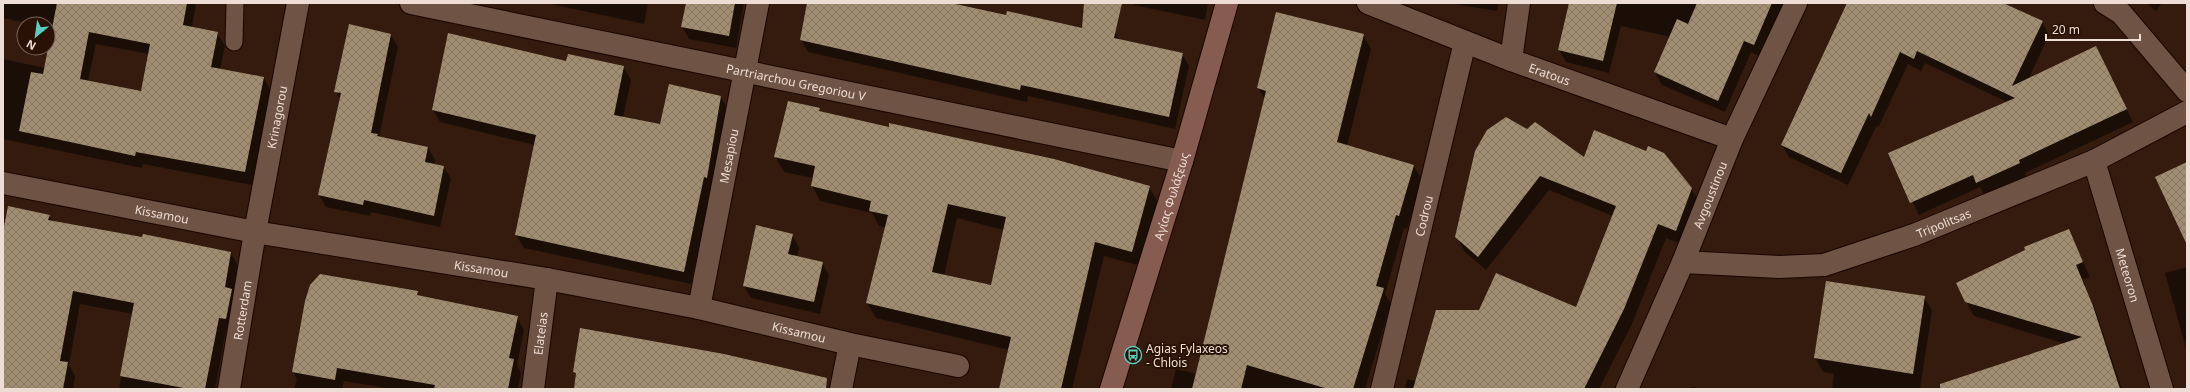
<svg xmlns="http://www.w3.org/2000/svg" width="2190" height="392" font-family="'Noto Sans',sans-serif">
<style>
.shadow{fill:#0007;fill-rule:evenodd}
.building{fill:url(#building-cross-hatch);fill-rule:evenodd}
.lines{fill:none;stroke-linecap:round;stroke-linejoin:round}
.service-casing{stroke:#1a0500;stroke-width:19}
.minor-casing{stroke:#1a0500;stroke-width:24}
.secondary-casing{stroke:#1a0500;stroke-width:24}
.service{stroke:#6f5344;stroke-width:17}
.minor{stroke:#6f5344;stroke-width:22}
.secondary{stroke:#865b50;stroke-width:22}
.labels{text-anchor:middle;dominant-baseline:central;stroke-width:4;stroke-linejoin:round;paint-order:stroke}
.street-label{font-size:12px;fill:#eeddd4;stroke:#291205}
.poi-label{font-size:12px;fill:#eeddd4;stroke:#291205;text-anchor:start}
</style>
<defs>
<pattern id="building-cross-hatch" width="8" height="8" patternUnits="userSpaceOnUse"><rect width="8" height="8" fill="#a18e72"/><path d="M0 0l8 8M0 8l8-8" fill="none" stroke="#867763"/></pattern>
</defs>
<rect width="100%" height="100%" fill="#341b0e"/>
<path class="shadow" d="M3,3h193l-4,25 25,5 8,13 -5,24 44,8 7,13 -19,94 -109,-21 -1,4 -139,-29v-80l42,9 8,-40 -5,-1v-3h-16l-29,-6zM96,44l53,10 -8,38 -53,-11z
M546,3h102l-4,21z
M687,3h57l-8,45 -47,-9 -7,-13z
M808,3h145l54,13 108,17 5,8 62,13 7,12 -14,63 -147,-33 -1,6 -219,-50 -7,-12z
M1133,3h75l-3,17 -71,-15z
M1447,3h51l-1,8z
M1570,3h214l-23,54 -10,-5 -26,60 -63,-27 -7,-13 16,-35 -50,-11 -12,47 -43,-11 -7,-12z
M1848,3h153l41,19 7,13 -21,45 68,-33 37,75 -108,51 1,3 -42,19 -4,-8 -61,28 -30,-61 118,-52 -82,-39 -4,8 -13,-7 -30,64 -1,-3 -29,60 -59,-28 -7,-12z
M2146,3h16l-6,8z
M391,35l7,12 -19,90 49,10 7,13 -1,4 10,3 7,12 -11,48 -69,-15 -1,4 -44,-9 -7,-12 21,-96 -4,-7z
M1363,35l8,14 -24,97 67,20 8,14 -15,49 -3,-1 -19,66 6,9 -26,86h-194l5,-20 21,5 68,-274 -7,-12z
M568,55l56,12 7,13 -8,38 38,8 60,-29 7,12 -37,175 -167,-36 -8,-13 19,-90 -95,-23 -7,-12 134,-48z
M819,109l2,3 328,75 9,15 -17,64 -37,-10 -32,133h-72l9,-39 -133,-32 -9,-15 19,-76 -7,-1 -7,-13 -52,-12 -8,-16 1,-7 -29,-6 -9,-16zM957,218l47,12 -13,57 -47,-11z
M1527,130l57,28 107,30 9,15 -16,42 -18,-7 -34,86 -33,65h-194l2,-10 10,2 159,-73 37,-92 -64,-26 -63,80 -21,-18 -8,-15z
M49,216l4,6 178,31 7,13 -5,27 6,10 -6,29 -7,-2 -11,59h-96l14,-75 -53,-10 -11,61 6,11 -2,13h-70v-151z
M2069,231l21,46 -7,2 3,7 -25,12 26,-3 8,14 27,80h-134l78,-45 -92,-28 -8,-15z
M792,235l7,12 -2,10 25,6 7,12 -9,39 -69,-16 -7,-12z
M2187,267v85l-22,-79z
M417,292l3,5 97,20 7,13 -7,35 4,8 -3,16h-126l-48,-8 -2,8h-48l3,-10 -4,-7 13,-72z
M1924,297l8,14 -12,78h-88l2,-15 -11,-2 -8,-14z
M1692,387l14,2h-15z"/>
<path class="building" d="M57,3h130l-4,22 35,7 -7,35 53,10 -19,95 -109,-20 -1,4 -116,-25 12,-59 12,2zM89,32l61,12 -9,47 -61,-12z
M686,3h49l-6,33 -48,-9z
M807,3h144l55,12 1,-4 75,17 2,-25h38l-8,35 69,15 -14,64 -148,-32 -1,5 -220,-50z
M1569,3h48l-14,58 -45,-11z
M1697,3h75l-18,42 -10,-4 -26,60 -64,-29 23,-53 11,5z
M1847,3h156l40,18 -31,65 84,-40 31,63 -108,51 1,3 -44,20 -3,-8 -63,28 -22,-50 127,-55 -98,-47 -3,8 -14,-7 -29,65 -2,-4 -28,60 -60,-28z
M1276,12l88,22 -27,108 77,23 -15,51 -3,-1 -20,71 8,2 -31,101h-25l-81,-24 -6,24h-49l74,-298 -9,-3z
M349,24l42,10 -20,99 7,1 -1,2 51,11 -3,15 19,4 -10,50 -70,-16 -1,5 -45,-10 23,-102 -7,-1z
M448,33l118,28 2,-7 56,12 -10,49 46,9 9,-40 52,12 -14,82 -3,-1 -20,95 -169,-37 21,-100 -104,-25z
M788,101l32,7 -1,3 70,16v-4l165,36 96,27 -18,66 -37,-10 -34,147h-62l12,-52 -145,-34 22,-88 -19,-4 2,-10 -60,-15 4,-20 -41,-9zM948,204l58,13 -15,68 -59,-13z
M1506,117l21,12 8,-7 49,35 10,-27 52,21 2,-5 16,7 28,35 -16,43 -18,-7 -34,85 -40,80h-171l23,-79h43l17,-37 80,34 40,-101 -76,-30 -62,81 -23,-20 20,-86 12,-21z
M2187,162v83l-32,-68z
M8,206l42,9 -2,5 94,17 1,-3 88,18 -6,35 7,2 -6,30 -7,-1 -14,71h-16l-69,-13 14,-73 -61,-12 -13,70 8,1 -5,27h-60v-157z
M756,225l37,9 -5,20 35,8 -9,40 -71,-16z
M2069,229l14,33 -7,3 17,41 27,83h-180v-5l142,-47 -117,-35 -9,-19 69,-33 -1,-3z
M320,274l98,17 -1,4 101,21 -9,42 5,1 -6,30h-74l1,-4 -98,-17 -2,12 -43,-8 13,-71 5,-16z
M1826,281l99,15 -12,78 -99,-16z
M580,328l144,26 103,24 -1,11h-252l2,-16 -3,-1z"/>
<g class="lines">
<g class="service-casing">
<path id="service" d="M234,42l1,-39"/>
</g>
<g class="minor-casing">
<g id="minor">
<path id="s1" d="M411,3l771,158"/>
<path id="s2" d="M1368,3l143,57 221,79"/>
<path d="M2105,3l16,10 66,78"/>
<path d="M1511,60l8,-57"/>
<path id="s3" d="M2094,161l68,228"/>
<path id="s4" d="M3,183l252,49 292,47 152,29 151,36 108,22"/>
<path id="s5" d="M1683,262l96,5 45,-2 90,-30 180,-74 93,-49"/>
<path id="s6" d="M699,308l59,-305"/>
<path id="s7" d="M229,389l26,-157 43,-229"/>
<path id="s8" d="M533,389l14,-110"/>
<path d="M841,389l9,-45"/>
<path id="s9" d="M1382,389l83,-347"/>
<path id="s10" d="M1627,389l56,-127 49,-123 64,-136"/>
</g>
</g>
<g class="secondary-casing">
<g id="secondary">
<path id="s11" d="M1111,389l71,-228 45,-158"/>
</g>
</g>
<use href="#service" class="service"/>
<use href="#minor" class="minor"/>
<use href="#secondary" class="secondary"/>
</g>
<defs>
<g id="bus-ring" transform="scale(0.9)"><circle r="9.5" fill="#291205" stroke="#59cebf" stroke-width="1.5"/><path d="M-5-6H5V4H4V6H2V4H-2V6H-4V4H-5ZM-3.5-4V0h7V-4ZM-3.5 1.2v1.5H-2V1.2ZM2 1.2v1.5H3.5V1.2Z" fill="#59cebf"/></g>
</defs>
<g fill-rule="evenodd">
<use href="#bus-ring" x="1133" y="355"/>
</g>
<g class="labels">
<g class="street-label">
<text stroke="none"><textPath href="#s2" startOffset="195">Eratous</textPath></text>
<text stroke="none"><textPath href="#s1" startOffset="393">Partriarchou Gregoriou V</textPath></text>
<text stroke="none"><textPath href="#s7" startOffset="276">Krinagorou</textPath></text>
<text stroke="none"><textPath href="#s6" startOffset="155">Mesapiou</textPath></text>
<text stroke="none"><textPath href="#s10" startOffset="211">Avgoustinou</textPath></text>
<text stroke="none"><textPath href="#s11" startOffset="202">Αγίας Φυλάξεως</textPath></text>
<text stroke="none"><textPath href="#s4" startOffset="162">Kissamou</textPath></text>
<text stroke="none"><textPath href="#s9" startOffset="178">Codrou</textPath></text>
<text stroke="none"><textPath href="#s5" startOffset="268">Tripolitsas</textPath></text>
<text stroke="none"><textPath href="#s4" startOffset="486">Kissamou</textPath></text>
<text stroke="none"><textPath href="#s3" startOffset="119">Meteoron</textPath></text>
<text stroke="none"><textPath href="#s7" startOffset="80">Rotterdam</textPath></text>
<text stroke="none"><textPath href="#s4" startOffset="810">Kissamou</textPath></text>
<text stroke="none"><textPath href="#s8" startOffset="56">Elateias</textPath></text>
</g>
<g class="poi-label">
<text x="1146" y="348">Agias Fylaxeos<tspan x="1146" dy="14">- Chlois</tspan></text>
</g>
</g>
<rect width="2190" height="392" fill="none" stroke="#eeddd4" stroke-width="8"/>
<g transform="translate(36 36) rotate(209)"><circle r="19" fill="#291205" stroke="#786358"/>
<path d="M0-3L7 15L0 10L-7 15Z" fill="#59cebf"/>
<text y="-6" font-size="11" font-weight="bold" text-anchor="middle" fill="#eeddd4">N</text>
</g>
<path d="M2046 34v6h94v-6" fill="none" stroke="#eeddd4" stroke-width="2"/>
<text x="2052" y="34" font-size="12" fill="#eeddd4" stroke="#291205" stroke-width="3" paint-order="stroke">20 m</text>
</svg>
